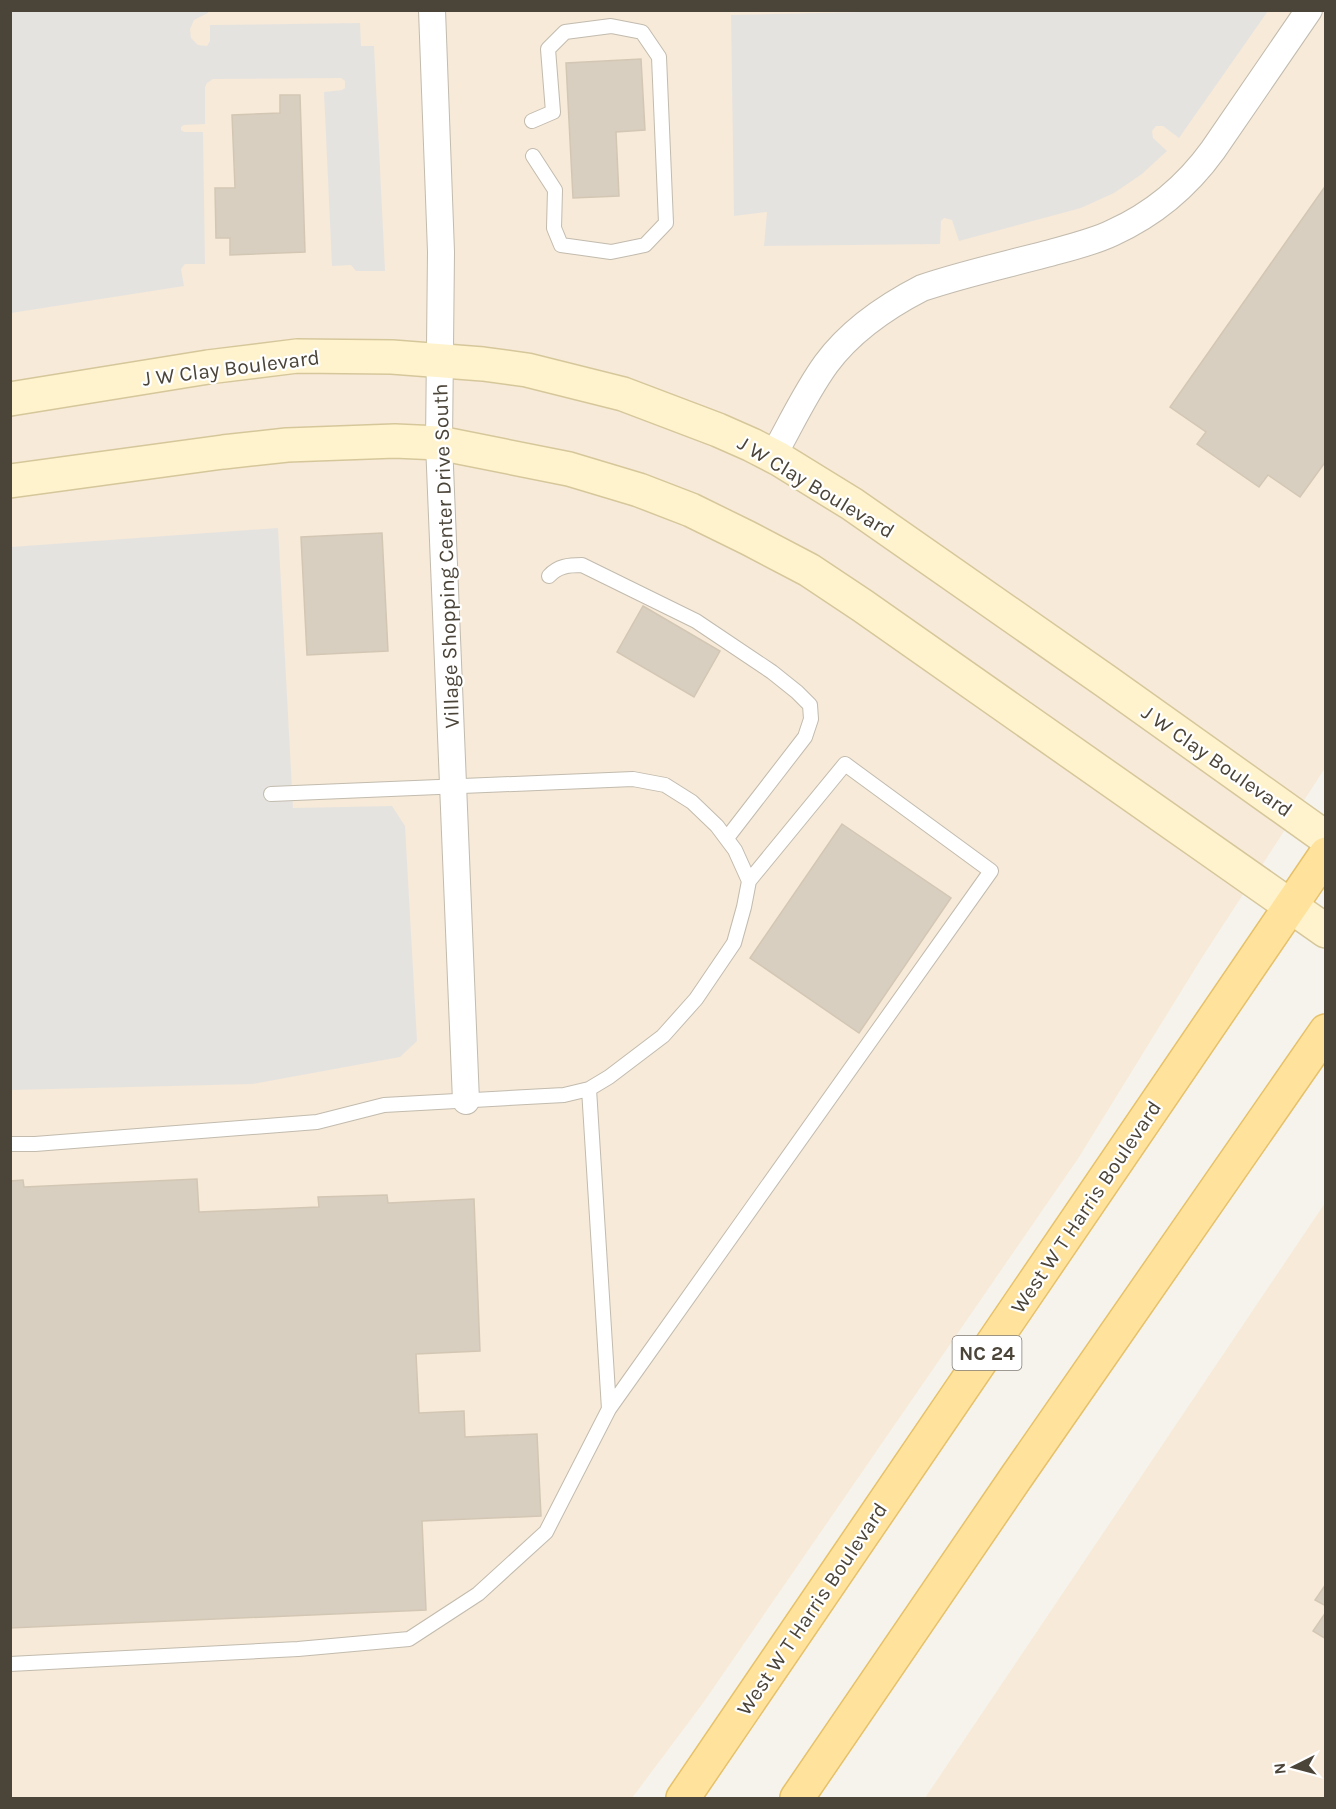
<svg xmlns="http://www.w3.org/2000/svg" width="1336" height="1809" font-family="Karla,sans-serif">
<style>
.commercial{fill:#f7ead8}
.parking{fill:#e5e3e0}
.building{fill:#d8cfc1;stroke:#d3c7b4;stroke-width:1.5}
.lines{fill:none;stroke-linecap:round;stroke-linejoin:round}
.lane-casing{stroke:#c2bbae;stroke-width:16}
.street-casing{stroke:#c2bbae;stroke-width:28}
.secondary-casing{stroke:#d6c79b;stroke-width:36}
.primary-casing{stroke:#e6c16a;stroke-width:36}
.lane{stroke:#fff;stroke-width:14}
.street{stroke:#fff;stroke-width:26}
.secondary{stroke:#fff3cd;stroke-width:33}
.primary{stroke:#ffe39c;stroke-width:33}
.labels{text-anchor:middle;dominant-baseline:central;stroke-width:4.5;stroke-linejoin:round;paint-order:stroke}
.shield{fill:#fff;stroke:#817c74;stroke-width:1.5}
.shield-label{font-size:20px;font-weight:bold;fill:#4b4439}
.street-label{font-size:21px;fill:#4b4439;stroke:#fff}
</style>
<rect width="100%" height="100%" fill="#f6f3ec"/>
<path class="commercial" d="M11,11h1314v757l-124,191 -122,198 -376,546 -71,95h-621z
M1325,1203v595h-400z"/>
<path class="parking" d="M11,10l197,1v2l-14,7 -4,9 1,9 7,7 9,1 3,-5v-16l150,-2 1,23h13l11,225h-29l-5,-6 -19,1 -8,-174 18,-2 3,-2v-7l-4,-3 -128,1 -6,4 -2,4v37l-21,1 -3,2v3l3,2h19l2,132h-20l-4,5 3,17 -173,27z
M864,11v-1l404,1 -89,127 -16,-12h-7l-4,5 1,7 14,13 -25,23 -28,19 -33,15 -122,33 -7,-21 -8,-2 -3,3 -1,23 -176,2 3,-34 -33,4 -3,-201 131,-3z
M278,528l15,280 99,-2 13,20 12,215 -17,16 -148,27 -241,6v-543z"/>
<path class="building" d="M641,59l4,71 -29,2 3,64 -46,2 -7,-135z
M280,95h20l5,157 -75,3v-17h-14l-1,-50h20l-3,-73 48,-2z
M1326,185v276l-26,36 -32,-22 -9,12 -62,-43 9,-12 -36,-25z
M382,533l6,118 -81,4 -6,-118z
M643,606l77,45 -26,46 -77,-45z
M842,824l109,74 -92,135 -109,-75z
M197,1179l2,33 120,-5 -1,-10 69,-2 1,8 86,-4 6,152 -64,3 3,59 45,-2 1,26 72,-3 4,82 -119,5 4,89 -416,18v-447l13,-1 1,7z
M1326,1584v22l-11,-6z
M1326,1612v27l-13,-8z"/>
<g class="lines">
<g class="lane-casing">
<path id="lane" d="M532,121l21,-9 -5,-63 17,-17 46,-6 31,6 17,25 7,166 -21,22 -34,7 -50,-7 -7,-17 1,-38 -22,-34
M549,576c9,-10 20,-11 33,-11l114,56 76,51 25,20 13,13 1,14 -6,18 -78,101
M589,1089l20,320
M10,1144h25l282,-22 67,-17 180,-10 25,-6 20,-12 54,-41 33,-37 38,-56 10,-36 5,-26 -14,-31 -18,-24 -25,-24 -27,-17 -32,-6 -362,15
M10,1664l288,-15 111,-10 69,-45 68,-62 63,-123 382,-538 -146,-107 -96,117"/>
</g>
<g class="street-casing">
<path id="street" d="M432,10l9,242 -2,191 27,658
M773,456c17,-30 32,-63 53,-92 25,-34 59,-57 96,-76 41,-14 83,-23 124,-34 22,-6 45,-11 66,-21 40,-18 75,-47 101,-83l96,-140"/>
</g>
<g class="secondary-casing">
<path id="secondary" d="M10,399l198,-32 89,-11 95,1 91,7 44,6 96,24 95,36 34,15 27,14 73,45 255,178 219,156
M10,481l213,-29 64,-7 108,-4 44,2 130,26 70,21 52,20 57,28 61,32 54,36 463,325"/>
</g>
<g class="primary-casing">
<path id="primary" d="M683,1798l643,-944
M797,1798l220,-322 309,-445"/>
</g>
<use href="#lane" class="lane"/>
<use href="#street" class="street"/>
<use href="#secondary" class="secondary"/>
<use href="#primary" class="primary"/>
</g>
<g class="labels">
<rect class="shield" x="952.5" y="1336" width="69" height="34" rx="4.5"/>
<g class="shield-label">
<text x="987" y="1353">NC 24</text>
</g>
<g class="street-label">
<text transform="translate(231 368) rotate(-7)">J W Clay Boulevard</text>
<text transform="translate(816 487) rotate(31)">J W Clay Boulevard</text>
<text transform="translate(446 556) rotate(-92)">Village Shopping Center Drive South</text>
<text transform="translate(1217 761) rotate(35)">J W Clay Boulevard</text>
<text transform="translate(1086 1207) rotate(-56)">West W T Harris Boulevard</text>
<text transform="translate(812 1609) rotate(-56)">West W T Harris Boulevard</text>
</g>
</g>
<rect width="1336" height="1809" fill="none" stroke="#4b4439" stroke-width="24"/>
<g transform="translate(1294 1767) rotate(264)" stroke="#ffffff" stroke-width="4.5" paint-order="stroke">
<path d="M0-4.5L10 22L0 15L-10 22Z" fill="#4b4439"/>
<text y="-9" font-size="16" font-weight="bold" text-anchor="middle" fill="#4b4439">N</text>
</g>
</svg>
